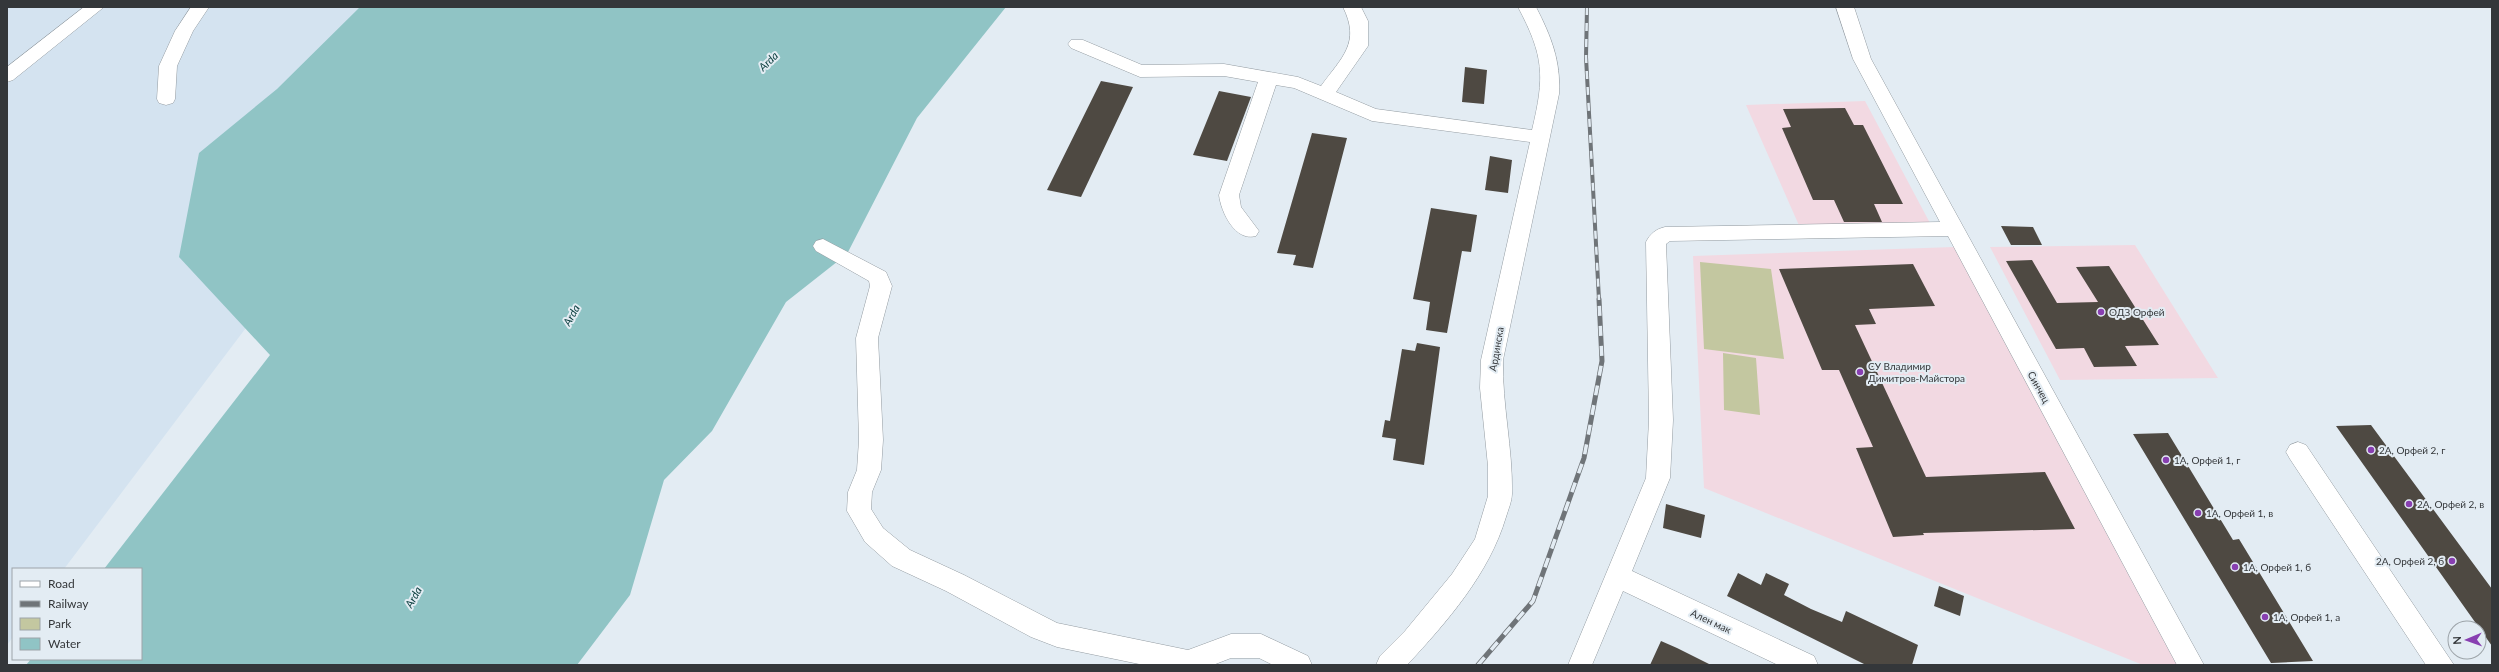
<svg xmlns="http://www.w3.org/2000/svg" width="2499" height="672" font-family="Lato,sans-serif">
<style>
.built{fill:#d4e3f0}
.education{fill:#f2d9e2}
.green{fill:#c3c7a0}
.water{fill:#90c4c5}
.building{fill:#4e4942}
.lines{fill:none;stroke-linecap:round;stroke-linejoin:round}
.minor-casing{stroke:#949ca2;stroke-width:1}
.minor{fill:#fff;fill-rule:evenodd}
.rail-far1-casing{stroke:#6f7478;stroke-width:4}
.rail-casing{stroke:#6f7478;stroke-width:5}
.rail-far1{stroke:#e3ecf3;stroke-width:2.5;stroke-dasharray:8;stroke-linecap:butt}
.rail{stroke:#e3ecf3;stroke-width:3.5;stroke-dasharray:10;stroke-linecap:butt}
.poi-dot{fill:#883fb1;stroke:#e3ecf3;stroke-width:1.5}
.labels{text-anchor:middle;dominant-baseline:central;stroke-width:4;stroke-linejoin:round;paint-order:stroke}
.poi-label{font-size:10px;fill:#34373a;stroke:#e3ecf3;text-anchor:start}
.street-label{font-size:10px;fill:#34373a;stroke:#e3ecf3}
.water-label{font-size:11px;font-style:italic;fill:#0e4041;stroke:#e3ecf3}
</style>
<rect width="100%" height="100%" fill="#e3ecf3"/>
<path class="built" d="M7,7h481l-424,562h-51v68l-6,8z"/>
<path class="education" d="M1865,101l66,124 -130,5 -55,-125z
M2135,245l83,133 -158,2 -70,-133z
M1954,247l223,418h-34l-439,-177 -11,-232z"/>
<path class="green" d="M1700,262l71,7 13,90 -80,-10z
M1723,353l33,5 4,57 -36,-5z"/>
<path class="water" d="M360,7h646l-89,111 -70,136 -61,48 -74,129 -48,49 -34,115 -53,70h-551l5,-6h110v-90h-37l166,-214 -91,-98 20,-104 78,-64z"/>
<path class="building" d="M1465,67l22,3 -3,34 -22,-2z
M1101,81l32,6 -52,110 -34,-7z
M1219,91l32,6 -24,64 -34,-6z
M1845,108l9,17h9l40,79h-29l8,18h-38l-10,-22h-21l-31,-72 9,-1 -8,-18z
M1312,133l35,5 -34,130 -20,-3 3,-10 -19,-2z
M1490,156l22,4 -4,33 -23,-3z
M1431,208l46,7 -6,37 -9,-1 -15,82 -21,-3 4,-28 -17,-3z
M2001,226l32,1 9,18h-31z
M2032,260l25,43 41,-1 -22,-35 33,-1 50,79 -34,1 12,20 -43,1 -10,-19 -28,1 -50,-88z
M1913,264l22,42 -66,3 7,15 -21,1 71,152 119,-5 30,57 -152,4 1,2 -31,2 -37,-89 17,-1 -34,-77h-17l-43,-101z
M1417,343l23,4 -16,118 -31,-5 3,-21 -14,-2 3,-17 5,1 12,-72 13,2z
M2371,425l121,164v57l-156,-220z
M2168,433l65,107 6,-1 74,122 -42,2 -138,-229z
M1666,504l39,11 -4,23 -38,-10z
M1738,573l23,12 5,-12 23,11 -5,11 27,14 31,13 4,-11 72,34 -6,20h-46l-139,-69z
M1939,586l25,10 -4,20 -26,-10z
M1661,641l16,7 34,17h-61z"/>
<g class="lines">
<g class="minor-casing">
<path id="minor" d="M84,7h20l-91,73 -6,2v-15z
M191,7h18l-16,24 -16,35 -2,33 -2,4 -7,2 -7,-2 -2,-4 2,-33 16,-35z
M1343,7h18l7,14v25l-32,46 40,17 156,21c13,-54 12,-74 -14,-123h18c15,29 25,54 23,87l-56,266c-1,45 10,89 9,134 0,7 -4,16 -6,23 -17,57 -59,105 -99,148h-31l4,-9 25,-25 47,-57 23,-35 13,-43v-30l-8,-78 1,-28 49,-218 -158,-21 -78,-33 -18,-3 -37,110 2,12 18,24 -3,5c-21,6 -35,-24 -37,-41l39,-113 -34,-6 -84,1 -69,-29 -3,-4 3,-4h12l59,25 82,-1 74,13 23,9c21,-29 40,-43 22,-79z
M1836,7h18l17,52 333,606h-27l-229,-429 -278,5 -4,3 7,176 -3,58 -38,93 182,85 4,9h-40l-155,-74 -31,74h-24l78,-187 3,-58 -3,-178c4,-8 10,-13 19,-15l275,-5 -87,-163z
M823,239l63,33 6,14 -14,52 5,102 -2,30 -9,22 -1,17 12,19 27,22 54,25 93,48 131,27 43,-16h30l47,22 4,9h-39l-14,-7h-28l-18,7h-69l-87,-18 -26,-10 -85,-46 -54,-25 -27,-24 -18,-31 1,-19 9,-22 2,-30 -3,-102 14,-52 -1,-5 -53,-30 -3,-5 3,-5z
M2298,442l8,3 148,220h-28l-136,-206 -4,-7 4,-7z"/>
</g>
<use href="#minor" class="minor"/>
<g class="rail-far1-casing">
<path id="rail-far1" d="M1587,7l-1,50 13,243"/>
</g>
<g class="rail-casing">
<path id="rail" d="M1478,665l55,-64 51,-143 18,-97 -3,-62"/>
</g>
<use href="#rail-far1" class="rail-far1"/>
<use href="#rail" class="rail"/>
</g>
<g class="poi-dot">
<circle cx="2101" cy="312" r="4"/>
<circle cx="1860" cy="372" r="4"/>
<circle cx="2371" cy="450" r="4"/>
<circle cx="2166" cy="460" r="4"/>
<circle cx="2409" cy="504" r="4"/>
<circle cx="2198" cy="513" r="4"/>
<circle cx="2452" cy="561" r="4"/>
<circle cx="2235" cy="567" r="4"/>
<circle cx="2265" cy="617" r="4"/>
</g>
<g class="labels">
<g class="poi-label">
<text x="2109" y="312">ОДЗ Орфей</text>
<text x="1868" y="366">СУ Владимир<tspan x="1868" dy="12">Димитров-Майстора</tspan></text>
<text x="2379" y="450">2А, Орфей 2, г</text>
<text x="2174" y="460">1А, Орфей 1, г</text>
<text x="2417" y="504">2А, Орфей 2, в</text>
<text x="2206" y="513">1А, Орфей 1, в</text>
<text x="2444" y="561" text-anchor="end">2А, Орфей 2, б</text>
<text x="2243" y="567">1А, Орфей 1, б</text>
<text x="2273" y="617">1А, Орфей 1, а</text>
</g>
<g class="street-label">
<text transform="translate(1496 349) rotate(-80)">Ардинска</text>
<text transform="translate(2039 387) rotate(61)">Синчец</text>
<text transform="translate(1711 621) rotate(25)">Ален мак</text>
</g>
<g class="water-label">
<text transform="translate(768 61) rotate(-44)">Arda</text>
<text transform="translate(571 315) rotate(-61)">Arda</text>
<text transform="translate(413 597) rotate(-61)">Arda</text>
</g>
</g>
<rect width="2499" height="672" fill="none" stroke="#34373a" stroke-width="16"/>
<rect x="12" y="568" width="130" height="92" fill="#e3ecf3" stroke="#9da4a9"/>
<rect x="20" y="581" width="20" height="6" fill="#ffffff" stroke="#9da4a9"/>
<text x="48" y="588" font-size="12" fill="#34373a">Road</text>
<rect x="20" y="601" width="20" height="6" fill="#6f7478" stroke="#9da4a9"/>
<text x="48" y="608" font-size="12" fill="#34373a">Railway</text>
<rect x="20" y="618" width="20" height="12" fill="#c3c7a0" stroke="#9da4a9"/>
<text x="48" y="628" font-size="12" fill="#34373a">Park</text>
<rect x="20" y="638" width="20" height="12" fill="#90c4c5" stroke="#9da4a9"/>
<text x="48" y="648" font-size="12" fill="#34373a">Water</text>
<g transform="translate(2467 640) rotate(268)"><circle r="19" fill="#e3ecf3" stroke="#9da4a9"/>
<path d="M0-3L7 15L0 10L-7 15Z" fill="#883fb1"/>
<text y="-6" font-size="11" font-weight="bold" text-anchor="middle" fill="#34373a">N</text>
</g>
</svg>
